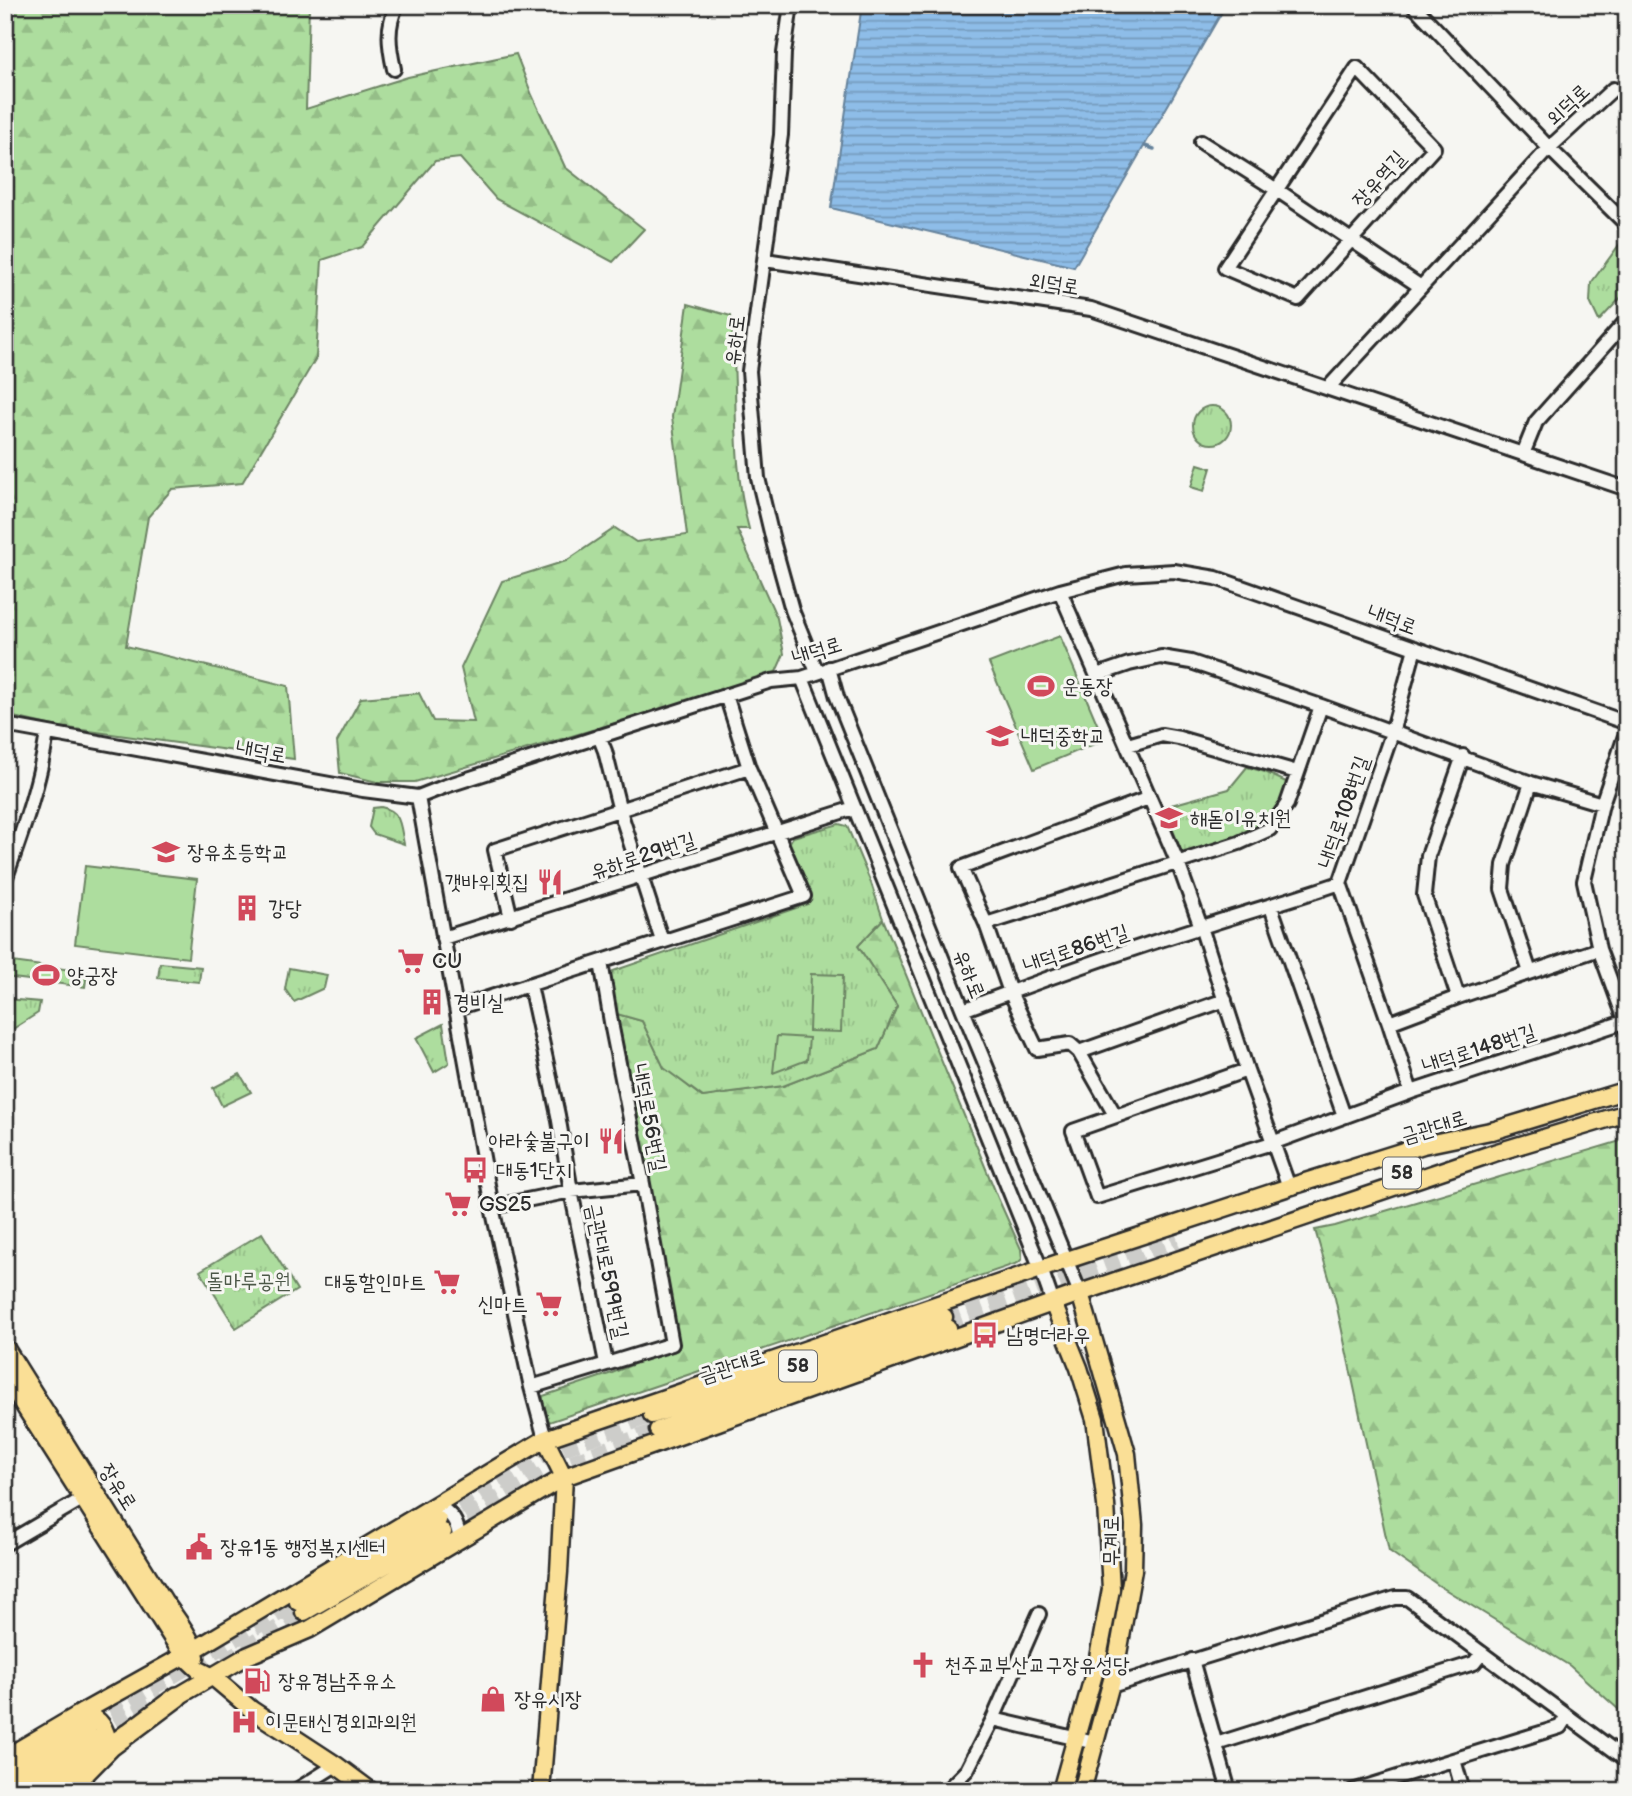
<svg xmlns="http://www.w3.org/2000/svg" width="1632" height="1796" font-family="'Balsamiq Sans','Poor Story',sans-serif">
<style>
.forest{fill:url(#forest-firs);stroke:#6c8464;stroke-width:2}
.park{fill:url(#park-tufts);stroke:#6c8464;stroke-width:2}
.garden{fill:#addd9e;stroke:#6c8464;stroke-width:2}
.water{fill:url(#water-rules);stroke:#66839c;stroke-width:2}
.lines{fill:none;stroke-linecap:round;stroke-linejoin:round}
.stream{stroke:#66839c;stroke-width:3.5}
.major-tunnel{stroke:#cdcdca;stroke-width:16;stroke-dasharray:16 8;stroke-linecap:butt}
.minor-casing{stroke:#2b2b2b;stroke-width:18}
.major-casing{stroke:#2b2b2b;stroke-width:21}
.highway-casing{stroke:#2b2b2b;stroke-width:24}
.minor{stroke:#f6f6f2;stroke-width:12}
.major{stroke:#fadf96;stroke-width:16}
.highway{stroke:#fadf96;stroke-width:19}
.labels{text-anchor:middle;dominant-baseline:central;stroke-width:6;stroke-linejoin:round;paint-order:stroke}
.shield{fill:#f6f6f2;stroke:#686867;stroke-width:2}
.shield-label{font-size:19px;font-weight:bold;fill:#2b2b2b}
.street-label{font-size:21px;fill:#2b2b2b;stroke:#f6f6f2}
.poi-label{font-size:21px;fill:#2b2b2b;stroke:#f6f6f2;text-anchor:start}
.park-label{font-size:21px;fill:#4c5848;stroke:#f6f6f2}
</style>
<defs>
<pattern id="forest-firs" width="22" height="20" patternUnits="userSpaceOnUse" patternTransform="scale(1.75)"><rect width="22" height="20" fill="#addd9e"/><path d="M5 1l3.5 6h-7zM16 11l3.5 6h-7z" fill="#95be88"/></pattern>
<pattern id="park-tufts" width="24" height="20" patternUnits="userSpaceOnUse" patternTransform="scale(1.75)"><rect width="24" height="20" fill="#addd9e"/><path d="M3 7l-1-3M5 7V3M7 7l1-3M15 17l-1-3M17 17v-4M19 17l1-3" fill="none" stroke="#95be88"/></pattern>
<pattern id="water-rules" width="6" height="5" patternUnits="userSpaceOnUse" patternTransform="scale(1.75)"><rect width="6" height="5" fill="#8ebde8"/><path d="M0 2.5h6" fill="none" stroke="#749abc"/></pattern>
</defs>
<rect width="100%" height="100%" fill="#f6f6f2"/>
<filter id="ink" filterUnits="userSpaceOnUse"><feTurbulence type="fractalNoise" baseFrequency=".0143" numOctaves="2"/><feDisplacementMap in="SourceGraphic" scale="14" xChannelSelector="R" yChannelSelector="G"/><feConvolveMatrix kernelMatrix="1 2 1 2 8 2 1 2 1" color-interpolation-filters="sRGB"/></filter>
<g filter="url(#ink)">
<path class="forest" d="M5,5h304l-3,104 102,-32 108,-23 16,41 33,72 79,62 -31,33 -117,-63 -36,-41 -25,3 -73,86 -40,13 -6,98 -74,125 -70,6 -24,28 -22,129 162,40 6,73 -241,-33 -48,-11z
M688,304l43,12c8,71 -1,143 18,213h-12l40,89 7,36 -8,18 -99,33 -262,77h-38l-37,-9 -3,-31 24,-44 58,-5 14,28 41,1 -13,-54 41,-87 64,-20 49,-33 21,14 51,-7 -15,-118z
M883,919l115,279 23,51 1,10 -4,4 -469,159 -6,-19v-7l69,-23 66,-27 -29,-165 -32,-167 25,7 22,46 38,30 81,-11 95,-37 19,-43 -39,-60z
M1627,1139v578l-57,-51 -132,-81 -49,-34 -54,-253 -20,-68 20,-4z"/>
<path class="park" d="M1619,245l8,6v40l-28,30 -9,-19 1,-19z
M1193 425a19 19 0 1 1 38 0a19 19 0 1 1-38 0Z
M1247,767l18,5 21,10v9l-22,35 -81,30 -19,-49 65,-18z
M381,807c21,4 19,19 23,37l-30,-10 -5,-7 4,-19z
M839,824l8,2 24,57 12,36 -25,27 39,60 -19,43 -95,37 -80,11 -39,-29 -22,-47 -25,-7 -8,-35 4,-8 195,-67 -20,-59 5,-8z
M160,963l41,4 -2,15 -41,-4z
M289,968l38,7 -3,13 -30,14 -9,-13z
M5,999l35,3 -2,11 -33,21z
M443,1024l6,39 -15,9 -18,-34z
M240,1074l11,18 -29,14 -9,-18z
M262,1233l35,57 -61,38 -36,-57z"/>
<path class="garden" d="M1198,464l13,4 -7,23 -13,-4z
M1060,636l44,104 -70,29 -45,-106z
M85,866l112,13 -9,79 -113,-14z
M5,961l82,11 -2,15 -80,-10z
M811,974l32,1 -2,57 -32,-1z
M777,1036l32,2 -2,22 -34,13z"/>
<path class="water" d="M862,5h364l-152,262 -243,-59z"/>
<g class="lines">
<path class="stream" d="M1145,146l9,3"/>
<path class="major-tunnel" d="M944,1317l232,-82
M948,1328l102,-37 130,-43
M438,1520l117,-69 97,-36
M445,1530l105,-60 108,-40
M224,1661l80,-49
M89,1725l209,-123
M96,1738l67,-40"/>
<g class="minor-casing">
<path id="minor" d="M791,5l-7,48 -3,82 -32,236 9,107 16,67 18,65 25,62
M1413,5l136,143 78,77
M1357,68l77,80 -136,151 -73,-31z
M394,69c-5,-23 -8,-42 3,-64
M1201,142l76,48 144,97
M765,260l326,49 536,180
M1328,388l221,-240 64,-59
M1523,454l13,-32 91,-102
M1060,591l118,272 23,64 46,143 42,117
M829,668l8,29 126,313 117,283
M1097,675l32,-11 32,-7 30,5 130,44 210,77 71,21
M802,678l239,591 12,34
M5,725l358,65 55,7 28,-11 325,-105 31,-3 258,-87 66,-17 48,-3 42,7 411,145
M1627,730l-25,74 -18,77 15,68 28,76
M599,736l6,15 15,60 42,130
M1128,745l34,-10 17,3 118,34
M418,797l74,410 39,180 14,52
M5,880c17,-48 35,-96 42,-147
M1271,907l73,209
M511,918l-16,-68 254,-82
M986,924l253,-81 31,-14 17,-25 34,-98
M443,938l411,-130
M1530,972l-28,-83 2,-24 27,-82
M530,985l28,130 13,76 35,172
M1458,997l-34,-102 4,-39 35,-100
M457,1008l347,-112 -55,-128 -23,-73
M963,1010c78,-30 158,-58 238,-83 46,-15 93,-28 139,-44
M1389,1023l69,-26 141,-48
M1079,1052l146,-52
M1247,1070l-174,61 24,66 175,-54 139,-51 216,-71
M1411,1092l-22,-69 -49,-140 52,-150 23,-85
M1115,1115l-36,-63 -9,-8 -33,5 -27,-57 -24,-68 -25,-56 188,-70
M492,1207l79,-16 72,-7
M531,1387l141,-43 -29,-160 -31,-156 -11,-66
M437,1504c16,12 20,16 23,37
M5,1544l77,-45
M1192,1660l37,131
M1111,1686l284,-88h12l220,162
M993,1719l102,24
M1216,1744l258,-81 8,-10
M1454,1760l9,31
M295,1791l41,-26
M946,1791l21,-21 26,-51 46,-105
M1352,1791l208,-64 7,-11"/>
</g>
<g class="major-casing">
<path id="major" d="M1492,1131l135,-41
M1080,1293l47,161 7,71 -1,45 -17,95 -34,126
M1053,1303l26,65 16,51 11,86 5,84 -14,74 -36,128
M5,1347l159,254c12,17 27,35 32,56
M5,1376l178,279 16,15 14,7 39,33 84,55 35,26
M652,1415l292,-98
M658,1430l290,-102
M298,1602l140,-82
M304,1612l139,-80
M177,1697l70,-41 63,-27 254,-152 516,-184 414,-140 133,-40
M5,1758l78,-46 111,-62 351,-211 522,-179 222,-73 134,-42 77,-16
M5,1776l84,-51
M8,1791l88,-53
M36,1791l74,-44c-5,-19 -8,-28 -27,-35
M541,1791l18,-219 5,-95 -19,-38"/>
</g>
<g class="highway-casing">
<path id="highway" d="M67,1791l43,-44 67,-50"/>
</g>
<use href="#minor" class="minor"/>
<use href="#major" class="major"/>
<use href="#highway" class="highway"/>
</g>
</g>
<defs>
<g id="stadium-bare" transform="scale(2.1)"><path d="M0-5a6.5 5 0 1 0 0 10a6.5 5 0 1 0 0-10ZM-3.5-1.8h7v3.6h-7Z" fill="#d1495b" stroke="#f6f6f2" stroke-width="2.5" paint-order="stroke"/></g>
<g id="school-bare" transform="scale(2.1)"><path d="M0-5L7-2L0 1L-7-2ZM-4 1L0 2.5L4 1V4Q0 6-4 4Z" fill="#d1495b" stroke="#f6f6f2" stroke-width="2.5" paint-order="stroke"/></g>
<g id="restaurant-bare" transform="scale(2.1)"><path d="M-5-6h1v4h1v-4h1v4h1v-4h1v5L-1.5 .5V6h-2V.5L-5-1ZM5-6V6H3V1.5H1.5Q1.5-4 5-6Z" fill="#d1495b" stroke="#f6f6f2" stroke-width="2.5" paint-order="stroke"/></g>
<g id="building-bare" transform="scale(2.1)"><path d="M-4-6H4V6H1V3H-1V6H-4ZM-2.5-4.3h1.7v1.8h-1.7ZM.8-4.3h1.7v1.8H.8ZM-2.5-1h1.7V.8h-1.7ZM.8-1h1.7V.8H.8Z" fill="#d1495b" stroke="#f6f6f2" stroke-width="2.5" paint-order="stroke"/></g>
<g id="supermarket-bare" transform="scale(2.1)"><path d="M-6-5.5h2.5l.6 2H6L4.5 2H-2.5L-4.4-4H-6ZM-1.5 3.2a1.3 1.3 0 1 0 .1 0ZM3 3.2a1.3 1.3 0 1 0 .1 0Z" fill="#d1495b" stroke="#f6f6f2" stroke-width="2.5" paint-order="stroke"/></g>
<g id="bus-bare" transform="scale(2.1)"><path d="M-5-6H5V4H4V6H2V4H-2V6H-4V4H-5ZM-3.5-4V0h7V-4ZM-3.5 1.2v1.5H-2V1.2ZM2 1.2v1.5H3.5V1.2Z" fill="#d1495b" stroke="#f6f6f2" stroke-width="2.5" paint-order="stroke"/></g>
<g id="civic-bare" transform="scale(2.1)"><path d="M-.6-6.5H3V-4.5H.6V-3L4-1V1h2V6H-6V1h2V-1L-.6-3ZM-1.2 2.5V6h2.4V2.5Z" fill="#d1495b" stroke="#f6f6f2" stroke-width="2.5" paint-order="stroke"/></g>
<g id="church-bare" transform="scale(2.1)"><path d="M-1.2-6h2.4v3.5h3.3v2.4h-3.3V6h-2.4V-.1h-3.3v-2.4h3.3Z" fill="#d1495b" stroke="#f6f6f2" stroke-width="2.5" paint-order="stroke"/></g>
<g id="fuel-bare" transform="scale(2.1)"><path d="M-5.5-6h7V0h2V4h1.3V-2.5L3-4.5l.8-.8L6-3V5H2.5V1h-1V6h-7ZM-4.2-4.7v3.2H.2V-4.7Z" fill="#d1495b" stroke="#f6f6f2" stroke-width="2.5" paint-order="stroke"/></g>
<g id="shop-bare" transform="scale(2.1)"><path d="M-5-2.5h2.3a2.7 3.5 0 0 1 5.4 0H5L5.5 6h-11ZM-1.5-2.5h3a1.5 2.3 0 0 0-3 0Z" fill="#d1495b" stroke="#f6f6f2" stroke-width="2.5" paint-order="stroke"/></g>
<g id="hospital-bare" transform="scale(2.1)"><path d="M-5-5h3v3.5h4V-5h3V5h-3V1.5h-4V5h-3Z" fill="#d1495b" stroke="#f6f6f2" stroke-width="2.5" paint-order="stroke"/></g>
</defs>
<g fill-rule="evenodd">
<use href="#stadium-bare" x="1041" y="686"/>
<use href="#school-bare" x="1000" y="736"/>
<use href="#school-bare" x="1169" y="818"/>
<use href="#school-bare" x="166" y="852"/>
<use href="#restaurant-bare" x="550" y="882"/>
<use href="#building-bare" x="247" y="908"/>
<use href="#supermarket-bare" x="411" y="961"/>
<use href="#stadium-bare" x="46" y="975"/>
<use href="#building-bare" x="432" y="1002"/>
<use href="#restaurant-bare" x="611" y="1141"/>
<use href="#bus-bare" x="475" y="1170"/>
<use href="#supermarket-bare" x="458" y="1204"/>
<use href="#supermarket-bare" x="447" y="1282"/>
<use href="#supermarket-bare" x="549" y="1304"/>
<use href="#bus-bare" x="985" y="1335"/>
<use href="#civic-bare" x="199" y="1547"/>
<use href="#church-bare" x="923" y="1665"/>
<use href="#fuel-bare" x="257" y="1681"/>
<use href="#shop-bare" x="493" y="1699"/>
<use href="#hospital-bare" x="244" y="1722"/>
</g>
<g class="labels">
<g class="shield">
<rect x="1383" y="1157.5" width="38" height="31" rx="5"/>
<rect x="779" y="1350.5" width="38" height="31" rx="5"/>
</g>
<g class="shield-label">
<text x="1402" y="1173">58</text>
<text x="798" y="1366">58</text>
</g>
<g class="street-label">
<text transform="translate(1568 105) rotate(-43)">외덕로</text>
<text transform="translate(1379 179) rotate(-48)">장유역길</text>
<text transform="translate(1054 284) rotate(9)">외덕로</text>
<text transform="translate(735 340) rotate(-83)">유하로</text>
<text transform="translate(1392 620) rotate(20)">내덕로</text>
<text transform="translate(817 651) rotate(-17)">내덕로</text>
<text transform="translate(261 752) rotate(10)">내덕로</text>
<text transform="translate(1344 812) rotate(-71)">내덕로108번길</text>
<text transform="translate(643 856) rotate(-18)">유하로29번길</text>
<text transform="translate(1076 949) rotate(-19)">내덕로86번길</text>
<text transform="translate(969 974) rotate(68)">유하로</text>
<text transform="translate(1479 1049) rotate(-18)">내덕로148번길</text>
<text transform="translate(649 1118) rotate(79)">내덕로56번길</text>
<text transform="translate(1434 1127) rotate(-17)">금관대로</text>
<text transform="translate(607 1271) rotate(78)">금관대로599번길</text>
<text transform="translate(732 1366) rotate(-18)">금관대로</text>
<text transform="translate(118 1487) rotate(58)">장유로</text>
<text transform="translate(1111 1541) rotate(-90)">무계로</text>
</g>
<g class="poi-label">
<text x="1062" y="686">운동장</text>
<text x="1021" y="736">내덕중학교</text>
<text x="1190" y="818">해돋이유치원</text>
<text x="187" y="852">장유초등학교</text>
<text x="529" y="882" text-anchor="end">갯바위횟집</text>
<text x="268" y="908">강당</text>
<text x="432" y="961">CU</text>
<text x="67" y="975">양궁장</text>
<text x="453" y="1002">경비실</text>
<text x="590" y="1141" text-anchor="end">아라숯불구이</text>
<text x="496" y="1170">대동1단지</text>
<text x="479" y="1204">GS25</text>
<text x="426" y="1282" text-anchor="end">대동할인마트</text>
<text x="528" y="1304" text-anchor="end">신마트</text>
<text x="1006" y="1335">남명더라우</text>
<text x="220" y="1547">장유1동 행정복지센터</text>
<text x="944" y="1665">천주교부산교구장유성당</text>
<text x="278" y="1681">장유경남주유소</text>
<text x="514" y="1699">장유시장</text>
<text x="265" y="1722">이문태신경외과의원</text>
</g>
<g class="park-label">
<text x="249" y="1281">돌마루공원</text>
</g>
</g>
<rect width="1632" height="1796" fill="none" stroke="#f6f6f2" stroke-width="28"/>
<rect x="14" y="14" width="1604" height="1768" fill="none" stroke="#2b2b2b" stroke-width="2.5" filter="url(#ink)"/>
</svg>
